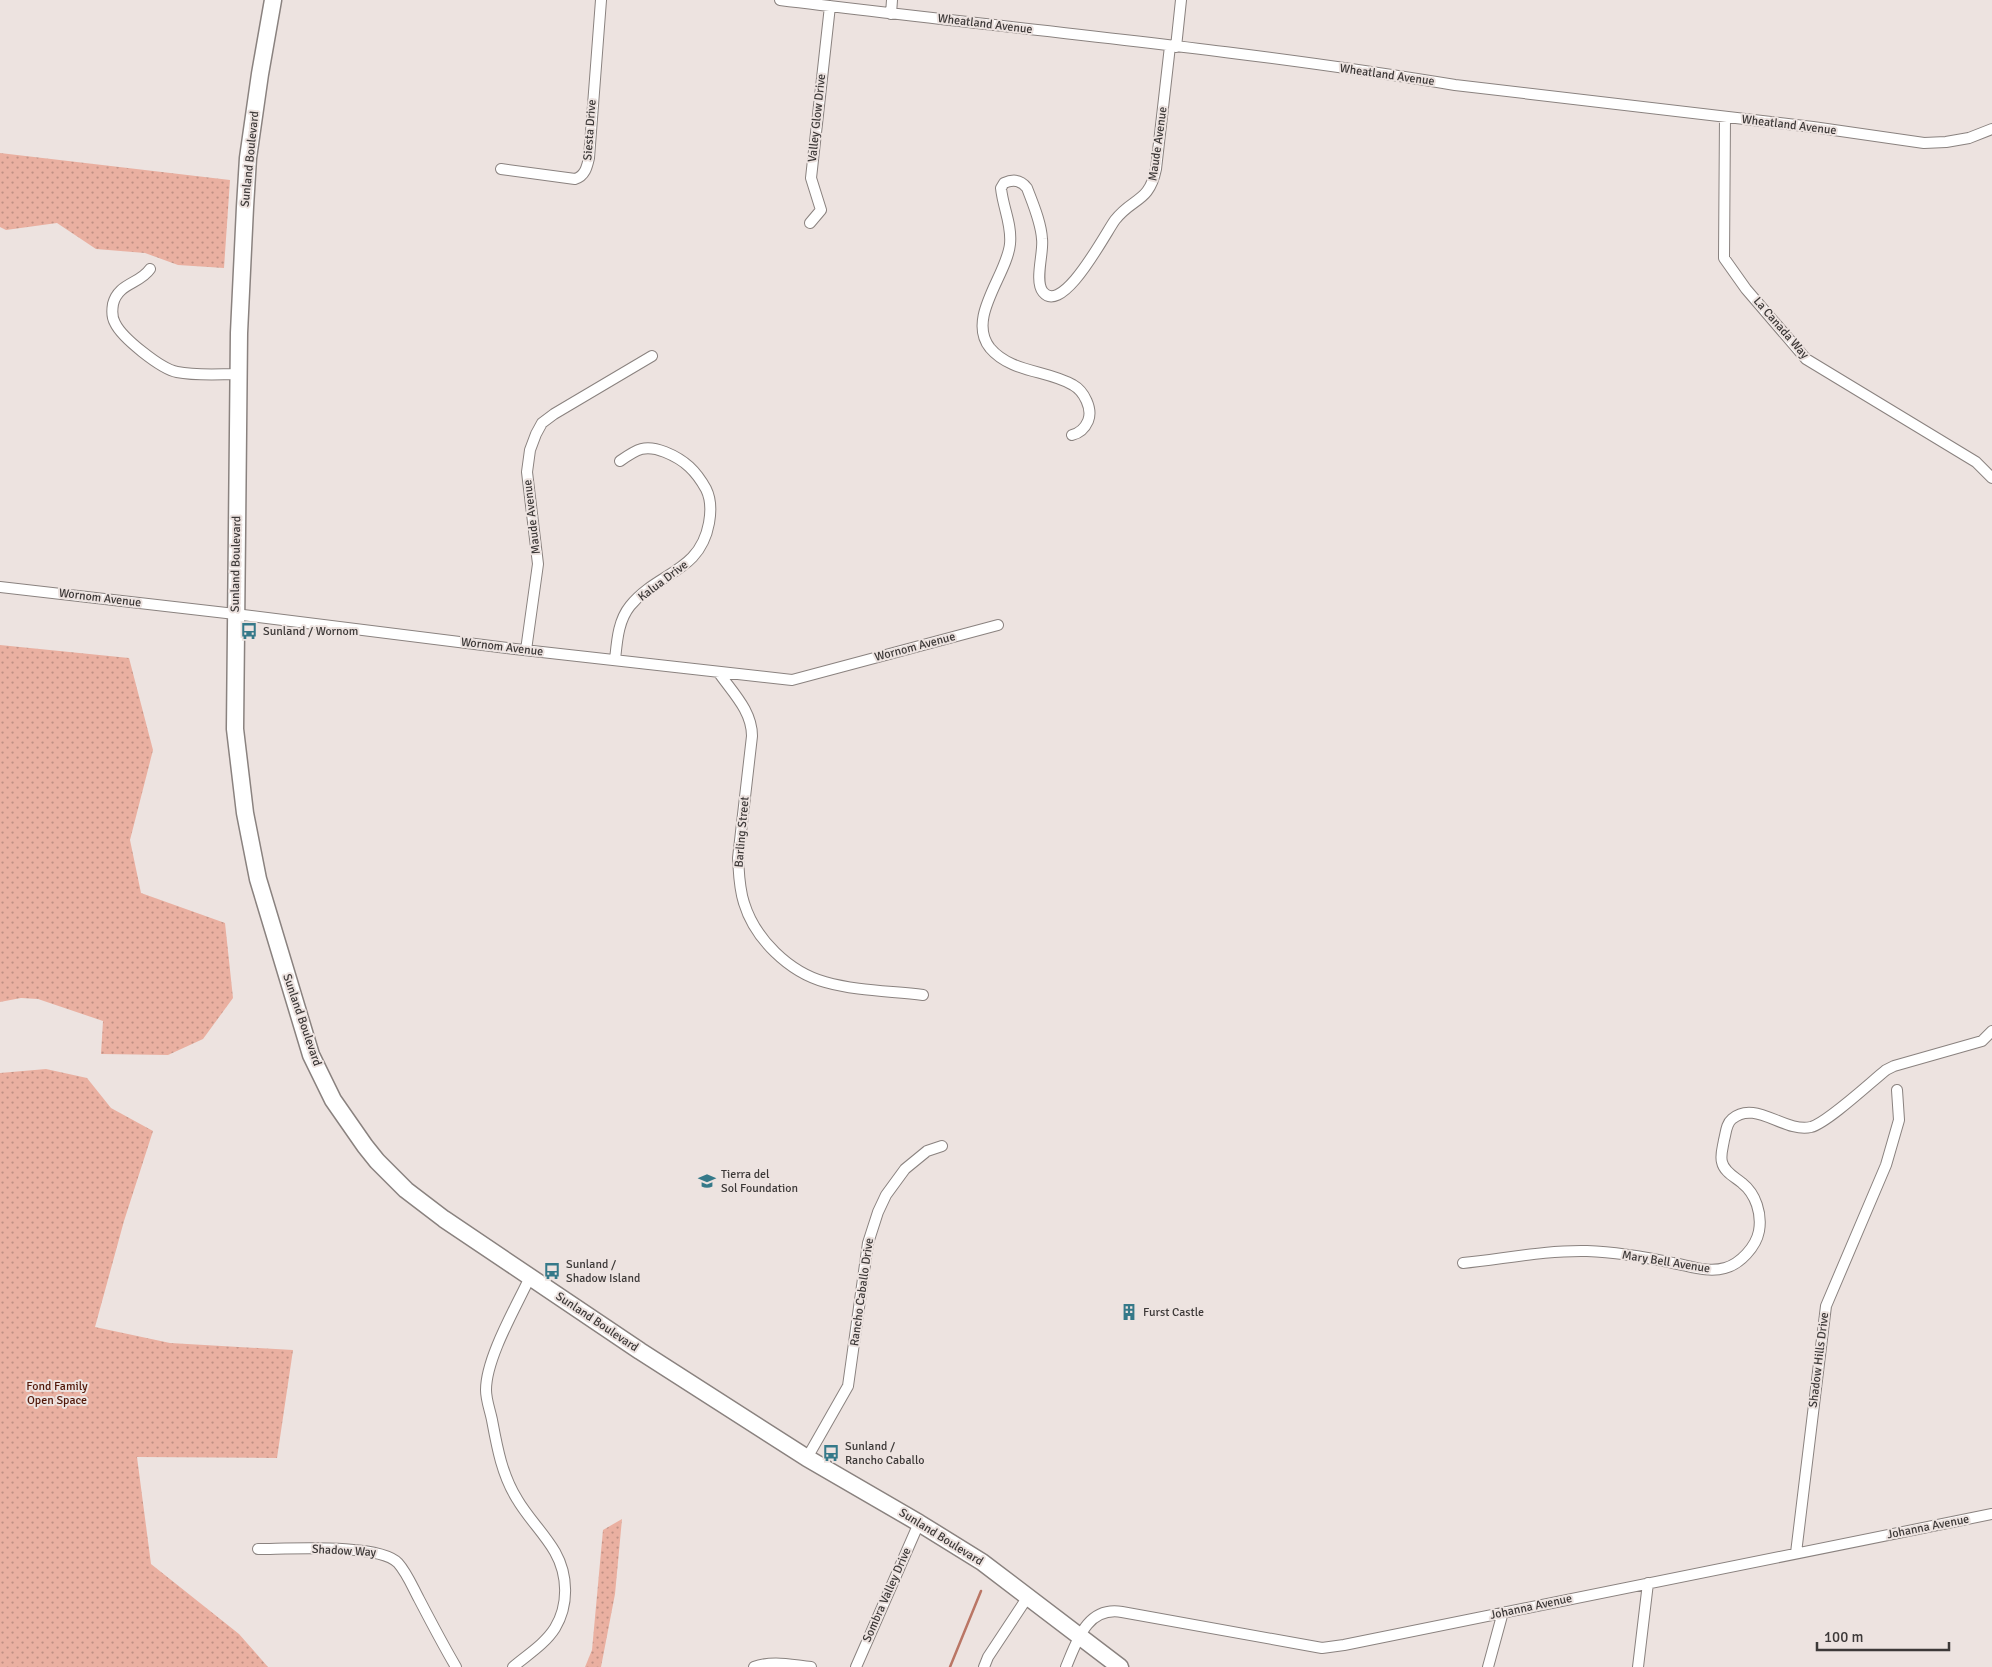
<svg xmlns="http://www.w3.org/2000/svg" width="1992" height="1667" font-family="Signika,sans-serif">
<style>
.grass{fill:url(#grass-dots)}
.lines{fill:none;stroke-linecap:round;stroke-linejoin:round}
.stream{stroke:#ba7665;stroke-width:2.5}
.street-casing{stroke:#8a827f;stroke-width:12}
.primary-casing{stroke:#8a827f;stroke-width:19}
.street{stroke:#fff;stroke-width:10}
.primary{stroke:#fff;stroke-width:16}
.labels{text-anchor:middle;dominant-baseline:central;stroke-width:4;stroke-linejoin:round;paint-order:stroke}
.street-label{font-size:12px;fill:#3d3938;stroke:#ede3e0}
.poi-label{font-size:12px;fill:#3d3938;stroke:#ede3e0;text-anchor:start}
.park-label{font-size:12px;fill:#511708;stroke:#ede3e0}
</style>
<defs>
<pattern id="grass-dots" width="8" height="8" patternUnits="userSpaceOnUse" patternTransform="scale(1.25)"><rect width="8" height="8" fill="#eab0a1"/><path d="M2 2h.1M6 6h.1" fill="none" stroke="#bf9084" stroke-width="1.8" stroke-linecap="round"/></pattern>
</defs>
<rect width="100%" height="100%" fill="#ede3e0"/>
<path class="grass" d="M0,153l230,27 -6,88 -46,-3 -33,-12 -49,-4 -39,-26 -51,7 -6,-3z
M0,645l129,13 24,92 -23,90 11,53 84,30 8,75 -30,41 -35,16 -67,-1 2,-33 -65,-22 -17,-1 -21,4z
M46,1069l41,9 24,30 42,23 -29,90 -29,106 75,16 123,7 -16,108 -140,-1 14,107 88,70 29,33h-268v-594z
M622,1519l-7,75 -14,73h-16l7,-17 11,-120z"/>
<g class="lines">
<path class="stream" d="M950,1667l31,-76"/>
<g class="street-casing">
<path id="street" d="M780,0c225,28 452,48 675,85l358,42 111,16 22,-1 23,-4 23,-9
M891,14l1,-14
M1176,47l5,-47
M1725,117l-1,141 22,31 60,70 170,103 16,16
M501,169l74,10c10,-3 12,-12 14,-21l12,-158
M810,223l11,-13 -10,-32 19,-172
M150,269c-10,15 -32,14 -37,35 -1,6 -1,14 2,19 7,15 46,46 62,49 20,4 42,2 62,2
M1072,435c8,-2 13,-7 16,-14 5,-12 -4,-30 -15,-36 -25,-15 -62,-12 -83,-37 -24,-30 17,-73 20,-104 2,-20 -7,-36 -9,-56l3,-5c9,-4 17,-3 23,5 6,16 14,34 15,51 2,13 -8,42 1,53 20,24 63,-60 72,-72 18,-23 34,-17 41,-51l14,-123
M0,587l235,27 280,35 277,31 206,-55
M526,650l12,-86 -11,-92 3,-22 6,-16 6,-11 12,-9 98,-58
M615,660c2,-19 3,-39 15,-54 27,-34 70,-33 79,-83 2,-11 2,-24 -3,-34 -10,-18 -21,-29 -41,-37 -20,-8 -28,-3 -45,9
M719,673c14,20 33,38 33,63l-14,122c1,15 1,30 6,45 11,36 45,69 81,79 32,9 66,9 98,13
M1463,1263c40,-4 83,-13 124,-12 28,1 58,6 86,12 17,3 35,10 52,5 15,-4 31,-21 34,-37 3,-17 -3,-37 -17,-48 -7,-6 -18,-11 -20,-21 -2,-7 1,-15 2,-22 2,-7 2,-16 8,-21 23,-20 52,14 79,8 16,-4 60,-45 75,-57l8,-4 88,-25 10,-10
M807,1458l41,-72 20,-143 10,-31 8,-17 19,-26 22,-18 15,-5
M258,1549c29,0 122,-6 140,14 9,10 15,25 21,36 12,23 24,46 37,68
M1796,1553l30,-247 60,-141 13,-45 -2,-30
M513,1667c14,-12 32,-23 42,-39 14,-23 13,-53 0,-76 -11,-19 -27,-34 -38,-53 -15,-24 -20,-52 -25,-79 -2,-10 -6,-20 -6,-30 0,-32 30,-83 44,-113
M754,1667c19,-7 37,-2 57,0
M856,1667l63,-144
M984,1667l4,-10 39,-59
M1066,1667c11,-26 21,-61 56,-55l200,36 22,-3 648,-131
M1488,1667l15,-55
M1638,1667l10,-84"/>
</g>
<g class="primary-casing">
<path id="primary" d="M273,0l-13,74 -12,84 -3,49 -6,126 -4,396 10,84 13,66 53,176 22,45 32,46 12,15 29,29 38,29 196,132 167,107 112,65 63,39 138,105"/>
</g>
<use href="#street" class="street"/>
<use href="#primary" class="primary"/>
</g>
<defs>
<g id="bus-bare" transform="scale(1.35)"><path d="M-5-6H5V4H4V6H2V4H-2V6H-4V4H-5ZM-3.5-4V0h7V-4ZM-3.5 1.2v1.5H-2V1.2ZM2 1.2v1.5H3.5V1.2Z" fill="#357989" stroke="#ede3e0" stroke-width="2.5" paint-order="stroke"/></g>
<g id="school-bare" transform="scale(1.35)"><path d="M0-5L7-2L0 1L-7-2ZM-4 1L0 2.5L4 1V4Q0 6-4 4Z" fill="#357989" stroke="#ede3e0" stroke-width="2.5" paint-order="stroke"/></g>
<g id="building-bare" transform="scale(1.35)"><path d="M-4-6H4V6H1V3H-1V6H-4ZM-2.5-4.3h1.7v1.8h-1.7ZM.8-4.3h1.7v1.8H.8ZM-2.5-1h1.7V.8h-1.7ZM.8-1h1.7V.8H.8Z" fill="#357989" stroke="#ede3e0" stroke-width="2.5" paint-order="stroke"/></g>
</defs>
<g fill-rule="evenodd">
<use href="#bus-bare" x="249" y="631"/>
<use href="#school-bare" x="707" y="1181"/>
<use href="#bus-bare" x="552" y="1271"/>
<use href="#building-bare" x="1129" y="1312"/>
<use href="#bus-bare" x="831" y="1453"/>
</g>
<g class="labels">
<g class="street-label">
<text transform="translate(985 24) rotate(7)">Wheatland Avenue</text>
<text transform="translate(1387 75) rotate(8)">Wheatland Avenue</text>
<text transform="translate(817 118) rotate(-84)">Valley Glow Drive</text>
<text transform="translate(1789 125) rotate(7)">Wheatland Avenue</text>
<text transform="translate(590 130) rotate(-86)">Siesta Drive</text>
<text transform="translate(1158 144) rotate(-82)">Maude Avenue</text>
<text transform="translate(250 159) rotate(-84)">Sunland Boulevard</text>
<text transform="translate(1781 328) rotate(49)">La Canada Way</text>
<text transform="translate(532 517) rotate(-97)">Maude Avenue</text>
<text transform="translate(236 564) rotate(-89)">Sunland Boulevard</text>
<text transform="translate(663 581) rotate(-37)">Kalua Drive</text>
<text transform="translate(100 598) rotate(7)">Wornom Avenue</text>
<text transform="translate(502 647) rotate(7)">Wornom Avenue</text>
<text transform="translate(915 647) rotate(-15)">Wornom Avenue</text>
<text transform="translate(742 832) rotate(-85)">Barling Street</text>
<text transform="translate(302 1020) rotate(71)">Sunland Boulevard</text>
<text transform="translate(1666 1262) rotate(9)">Mary Bell Avenue</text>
<text transform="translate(862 1292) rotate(-82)">Rancho Caballo Drive</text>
<text transform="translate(597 1322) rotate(34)">Sunland Boulevard</text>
<text transform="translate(1819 1360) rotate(-83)">Shadow Hills Drive</text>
<text transform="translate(1928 1527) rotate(-11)">Johanna Avenue</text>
<text transform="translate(941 1537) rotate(32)">Sunland Boulevard</text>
<text transform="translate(344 1551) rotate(3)">Shadow Way</text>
<text transform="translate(887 1595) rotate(-66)">Sombra Valley Drive</text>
<text transform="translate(1531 1607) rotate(-12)">Johanna Avenue</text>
</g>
<g class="poi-label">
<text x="263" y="631">Sunland / Wornom</text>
<text x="721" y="1174">Tierra del<tspan x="721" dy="14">Sol Foundation</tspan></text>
<text x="566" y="1264">Sunland /<tspan x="566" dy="14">Shadow Island</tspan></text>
<text x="1143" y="1312">Furst Castle</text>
<text x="845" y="1446">Sunland /<tspan x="845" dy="14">Rancho Caballo</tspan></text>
</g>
<g class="park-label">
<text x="57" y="1386">Fond Family<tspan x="57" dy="14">Open Space</tspan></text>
</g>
</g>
<path d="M1817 1642v8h132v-8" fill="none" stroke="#3d3938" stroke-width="2.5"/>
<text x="1824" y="1642" font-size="15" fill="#3d3938" stroke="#ede3e0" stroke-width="4" paint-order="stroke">100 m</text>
</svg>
